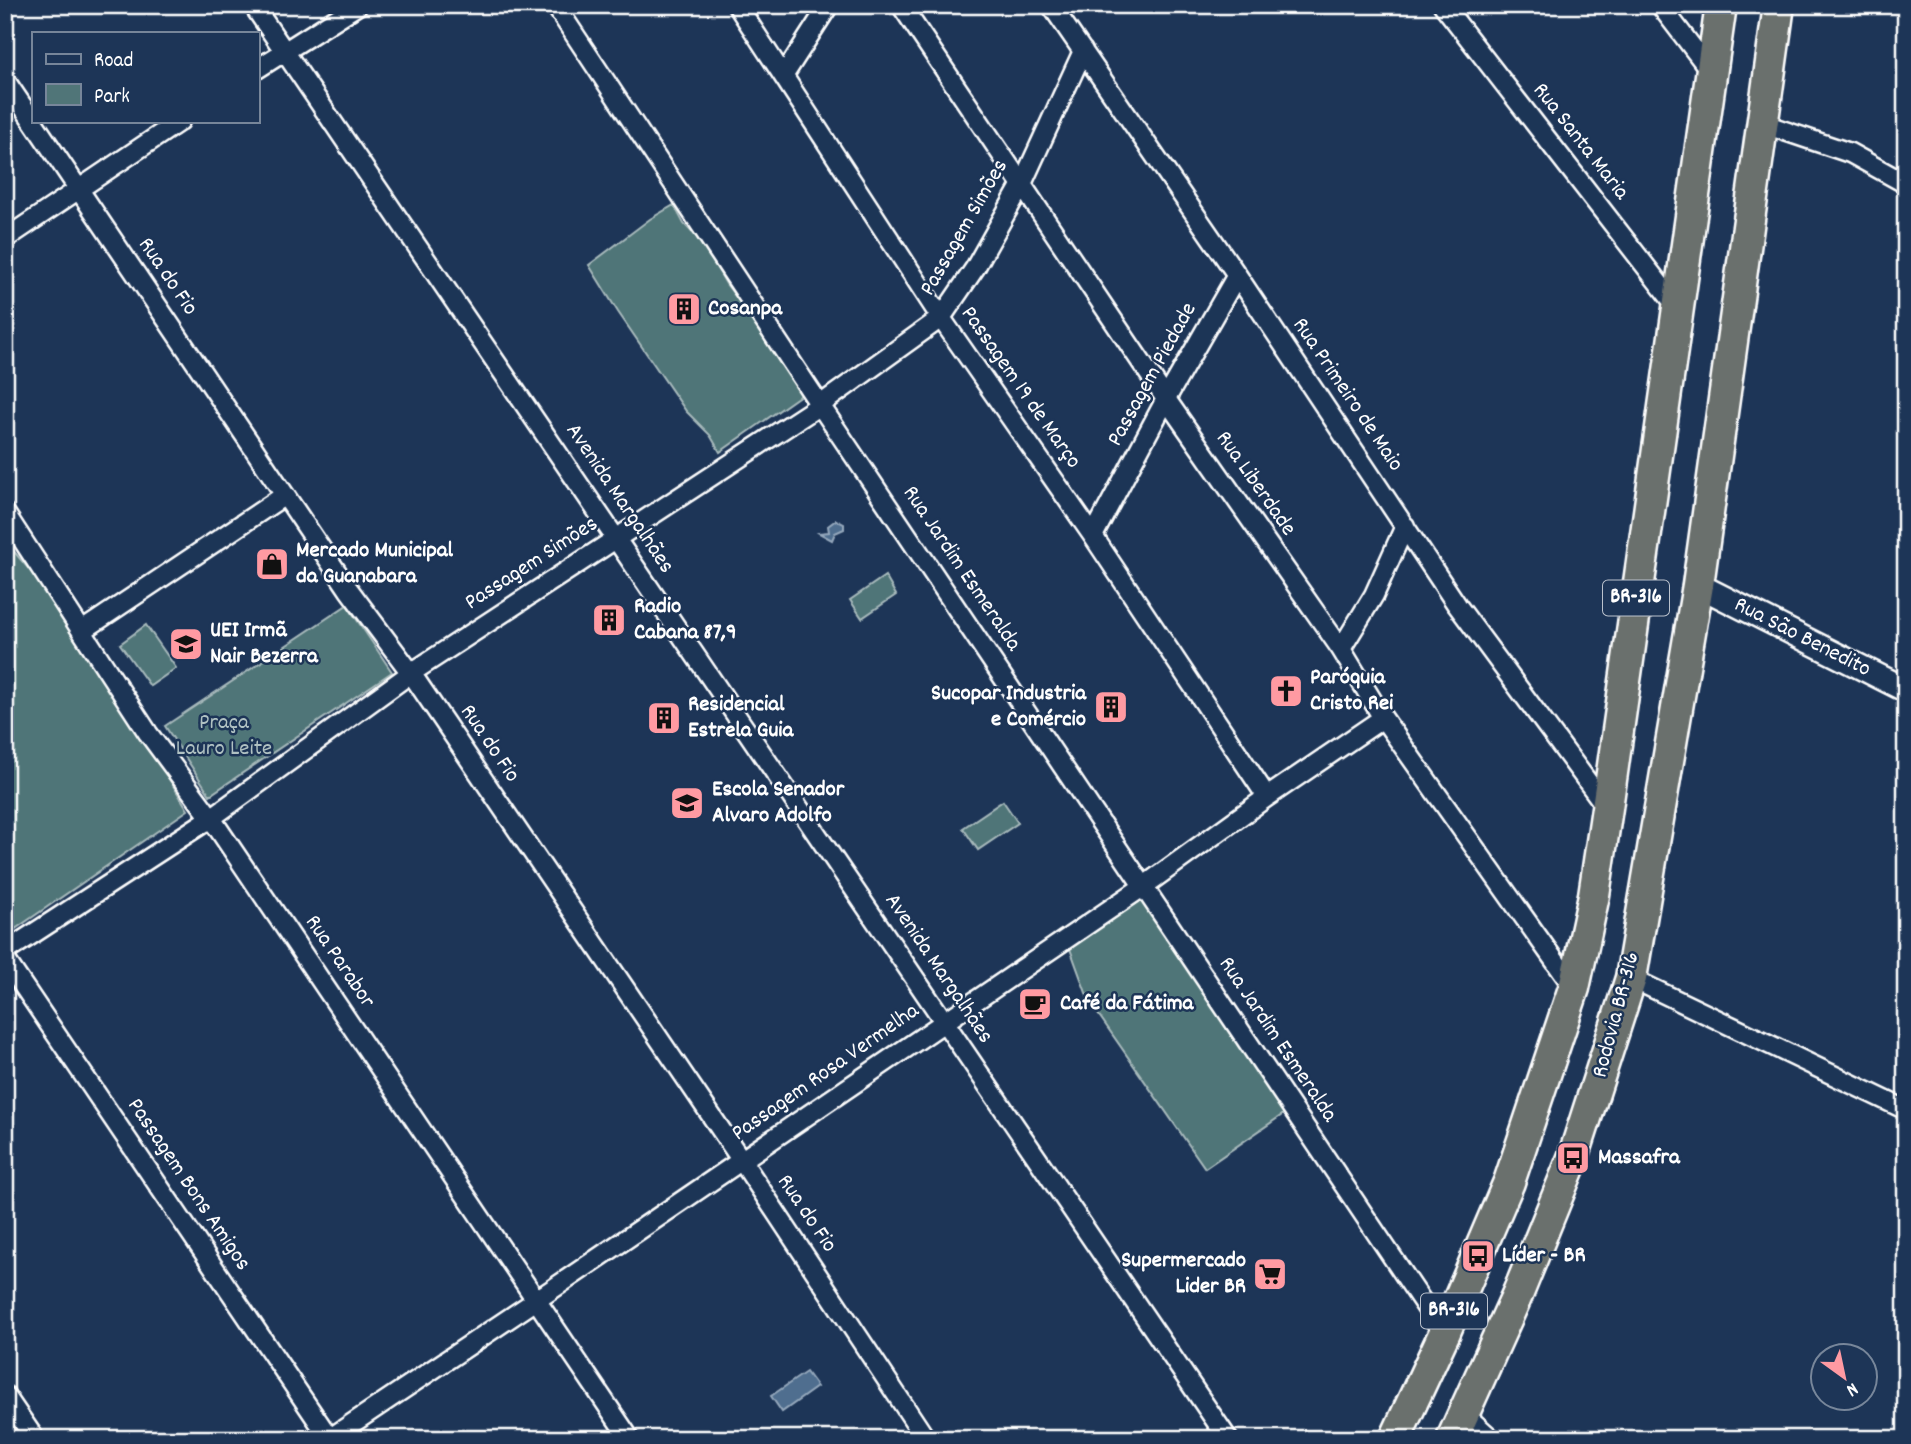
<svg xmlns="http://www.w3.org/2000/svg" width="1911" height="1444" font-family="Dekko,sans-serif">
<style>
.green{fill:#507578;stroke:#a8babc;stroke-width:2}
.water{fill:#4f6e8f;stroke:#95a8bc;stroke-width:2}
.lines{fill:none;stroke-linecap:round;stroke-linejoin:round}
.minor-casing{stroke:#fff;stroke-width:23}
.tertiary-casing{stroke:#fff;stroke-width:28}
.trunk-casing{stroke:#fff;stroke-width:35}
.minor{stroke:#1d3557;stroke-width:18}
.tertiary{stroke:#1d3557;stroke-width:23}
.trunk{stroke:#6b706d;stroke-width:30}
.labels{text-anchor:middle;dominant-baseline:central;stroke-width:5;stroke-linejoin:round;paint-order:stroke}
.shield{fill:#1d3557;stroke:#bbc2cd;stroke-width:2}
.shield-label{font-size:21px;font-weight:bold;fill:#fff}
.street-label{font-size:23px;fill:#fff;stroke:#1d3557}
.poi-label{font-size:23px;font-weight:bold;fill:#fff;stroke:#1d3557;text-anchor:start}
.park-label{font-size:23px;fill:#b0c1c2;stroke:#1d3557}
</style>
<rect width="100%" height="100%" fill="#1d3557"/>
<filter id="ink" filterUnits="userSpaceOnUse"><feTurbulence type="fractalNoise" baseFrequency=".0143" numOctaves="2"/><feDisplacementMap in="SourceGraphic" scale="14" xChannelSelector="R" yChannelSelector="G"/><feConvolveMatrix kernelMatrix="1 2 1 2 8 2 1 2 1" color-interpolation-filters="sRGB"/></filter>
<g filter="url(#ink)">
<path class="green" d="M674,205l10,19 20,21 22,39 82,106 -88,62 -10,-17 -24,-24 -68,-99 -29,-47 61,-46z
M5,541l68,80 115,189 -183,126z
M885,576l11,19 -34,23 -12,-18z
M347,605l45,67 -182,123 -45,-69z
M146,625l30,43 -26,18 -30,-42z
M1003,801l15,22 -40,27 -15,-22z
M1141,896l144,217 -80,55 -116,-167 -20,-55z"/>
<path class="water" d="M836,520l8,4v5l-9,4 -3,7 -13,-7 10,-1 -1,-6z
M806,1372l11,15 -35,25 -11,-16z"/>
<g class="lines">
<g class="minor-casing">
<path id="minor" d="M253,5l975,1434
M555,5l265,400 624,929
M737,5l204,313 152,218 174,261
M901,5l265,394 175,250 42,69 191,270
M1051,5l186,270 220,330 150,203
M1443,5l235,303
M1660,5l52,68
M257,69l101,-64
M784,75l45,-70
M5,80l344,510 62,83 331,488 184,278
M1761,123l89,30 56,31
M5,239l175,-118
M5,513l143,220 63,85 419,621
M1093,536l73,-137 71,-124
M82,631l203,-136
M1341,649l33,-54 31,-69
M5,952l206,-134 200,-145 409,-268 121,-87 34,-50 46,-82 62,-135
M5,959l325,480
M1631,978l275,132
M5,1395l30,44
M1464,1414l28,25
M329,1439l209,-140 606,-413 123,-89 116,-79"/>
</g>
<g class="tertiary-casing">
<path id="tertiary" d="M1698,585l208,105"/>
</g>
<g class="trunk-casing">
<path id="trunk" d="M1395,1439l49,-105 65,-152 65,-194 20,-93 13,-87 114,-803
M1452,1439l66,-146 55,-135 58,-180 67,-393 81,-580"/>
</g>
<use href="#minor" class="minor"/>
<use href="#tertiary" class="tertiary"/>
<use href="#trunk" class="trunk"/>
</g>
</g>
<defs>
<g id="building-square" transform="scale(1.75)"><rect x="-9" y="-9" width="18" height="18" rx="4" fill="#ff9aa2" stroke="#1d3557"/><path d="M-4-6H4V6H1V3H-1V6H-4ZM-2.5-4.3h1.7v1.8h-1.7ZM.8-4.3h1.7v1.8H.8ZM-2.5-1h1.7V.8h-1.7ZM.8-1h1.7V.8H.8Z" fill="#111"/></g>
<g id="shop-square" transform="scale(1.75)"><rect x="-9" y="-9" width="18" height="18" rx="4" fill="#ff9aa2" stroke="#1d3557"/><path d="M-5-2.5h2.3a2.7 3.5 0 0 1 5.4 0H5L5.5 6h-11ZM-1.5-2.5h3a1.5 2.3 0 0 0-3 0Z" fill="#111"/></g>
<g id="school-square" transform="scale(1.75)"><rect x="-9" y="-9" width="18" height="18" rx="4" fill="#ff9aa2" stroke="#1d3557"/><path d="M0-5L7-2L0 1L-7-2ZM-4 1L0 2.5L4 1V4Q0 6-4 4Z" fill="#111"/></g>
<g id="church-square" transform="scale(1.75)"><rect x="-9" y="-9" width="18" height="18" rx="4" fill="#ff9aa2" stroke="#1d3557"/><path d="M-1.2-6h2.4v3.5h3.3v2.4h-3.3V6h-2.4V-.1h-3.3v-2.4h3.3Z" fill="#111"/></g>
<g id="cafe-square" transform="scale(1.75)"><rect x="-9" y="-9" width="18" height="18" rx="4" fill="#ff9aa2" stroke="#1d3557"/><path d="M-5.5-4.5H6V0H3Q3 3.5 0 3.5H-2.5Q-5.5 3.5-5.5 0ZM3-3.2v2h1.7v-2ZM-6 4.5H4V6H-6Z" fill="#111"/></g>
<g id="bus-square" transform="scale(1.75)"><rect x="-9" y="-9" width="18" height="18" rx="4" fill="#ff9aa2" stroke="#1d3557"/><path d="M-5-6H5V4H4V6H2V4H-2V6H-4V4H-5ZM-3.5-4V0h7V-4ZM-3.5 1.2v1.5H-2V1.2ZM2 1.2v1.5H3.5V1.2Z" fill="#111"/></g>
<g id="supermarket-square" transform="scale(1.75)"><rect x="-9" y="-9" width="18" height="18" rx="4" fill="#ff9aa2" stroke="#1d3557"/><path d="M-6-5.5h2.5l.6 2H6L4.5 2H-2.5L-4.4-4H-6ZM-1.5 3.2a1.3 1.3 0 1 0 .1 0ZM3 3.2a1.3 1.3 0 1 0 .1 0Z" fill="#111"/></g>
</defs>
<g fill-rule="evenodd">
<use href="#building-square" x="684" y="309"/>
<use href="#shop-square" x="272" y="564"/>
<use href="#building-square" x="609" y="620"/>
<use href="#school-square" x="186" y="644"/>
<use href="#church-square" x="1286" y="691"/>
<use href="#building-square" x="1111" y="707"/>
<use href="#building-square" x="664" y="718"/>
<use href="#school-square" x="687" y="803"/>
<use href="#cafe-square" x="1035" y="1004"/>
<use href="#bus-square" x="1573" y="1158"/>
<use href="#bus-square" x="1478" y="1256"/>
<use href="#supermarket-square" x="1270" y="1274"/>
</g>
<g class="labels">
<g class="shield">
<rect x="1603" y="580.5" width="66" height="35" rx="5"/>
<rect x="1421" y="1293.5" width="66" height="35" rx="5"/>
</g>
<g class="shield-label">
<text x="1636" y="598">BR-316</text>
<text x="1454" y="1311">BR-316</text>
</g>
<g class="street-label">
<text transform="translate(1580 142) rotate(52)">Rua Santa Maria</text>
<text transform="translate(965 228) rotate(-60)">Passagem Simões</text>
<text transform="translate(167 277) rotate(56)">Rua do Fio</text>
<text transform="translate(1153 375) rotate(-61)">Passagem Piedade</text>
<text transform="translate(1020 388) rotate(55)">Passagem 19 de Março</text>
<text transform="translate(1347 395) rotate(56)">Rua Primeiro de Maio</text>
<text transform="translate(1255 484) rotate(55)">Rua Liberdade</text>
<text transform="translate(619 499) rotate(56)">Avenida Margalhães</text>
<text transform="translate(532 564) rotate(-33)">Passagem Simões</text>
<text transform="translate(961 569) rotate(56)">Rua Jardim Esmeralda</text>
<text transform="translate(1802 638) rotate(27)">Rua São Benedito</text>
<text transform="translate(489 744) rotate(56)">Rua do Fio</text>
<text transform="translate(339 962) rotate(56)">Rua Parabor</text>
<text transform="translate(938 969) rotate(56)">Avenida Margalhães</text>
<text transform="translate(1617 1015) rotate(-75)">Rodovia BR-316</text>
<text transform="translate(1277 1040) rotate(56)">Rua Jardim Esmeralda</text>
<text transform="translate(826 1073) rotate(-35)">Passagem Rosa Vermelha</text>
<text transform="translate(188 1185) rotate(56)">Passagem Bons Amigos</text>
<text transform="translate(806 1214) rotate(56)">Rua do Fio</text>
</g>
<g class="poi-label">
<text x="708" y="309">Cosanpa</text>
<text x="296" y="551">Mercado Municipal<tspan x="296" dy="26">da Guanabara</tspan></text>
<text x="634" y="607">Radio<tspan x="634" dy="26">Cabana 87,9</tspan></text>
<text x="210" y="631">UEI Irmã<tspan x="210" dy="26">Nair Bezerra</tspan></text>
<text x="1310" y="678">Paróquia<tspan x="1310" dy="26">Cristo Rei</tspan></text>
<text x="1086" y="694" text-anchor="end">Sucopar Industria<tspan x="1086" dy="26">e Comércio</tspan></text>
<text x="688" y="705">Residencial<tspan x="688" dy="26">Estrela Guia</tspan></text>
<text x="712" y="790">Escola Senador<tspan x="712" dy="26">Alvaro Adolfo</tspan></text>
<text x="1060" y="1004">Café da Fátima</text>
<text x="1598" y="1158">Massafra</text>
<text x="1502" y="1256">Líder - BR</text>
<text x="1246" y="1261" text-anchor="end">Supermercado<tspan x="1246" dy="26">Lider BR</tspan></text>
</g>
<g class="park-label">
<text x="224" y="723">Praça<tspan x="224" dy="26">Lauro Leite</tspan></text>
</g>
</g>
<rect width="1911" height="1444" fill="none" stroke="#1d3557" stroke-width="28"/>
<rect x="14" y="14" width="1883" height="1416" fill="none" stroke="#fff" stroke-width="2.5" filter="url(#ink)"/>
<rect x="32" y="32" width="228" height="91" fill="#1d3557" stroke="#77869a" stroke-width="2"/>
<rect x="46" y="54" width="35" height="10" fill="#1d3557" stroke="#77869a" stroke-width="2"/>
<text x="94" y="66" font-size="21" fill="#ffffff">Road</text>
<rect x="46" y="84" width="35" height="21" fill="#507578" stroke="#77869a" stroke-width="2"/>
<text x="94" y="102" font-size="21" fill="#ffffff">Park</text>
<g transform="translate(1844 1377) rotate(147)"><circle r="33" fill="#1d3557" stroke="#77869a" stroke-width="2"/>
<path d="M0-5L12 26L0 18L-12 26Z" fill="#ff9aa2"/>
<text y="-10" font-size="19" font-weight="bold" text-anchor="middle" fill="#ffffff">N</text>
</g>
</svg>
